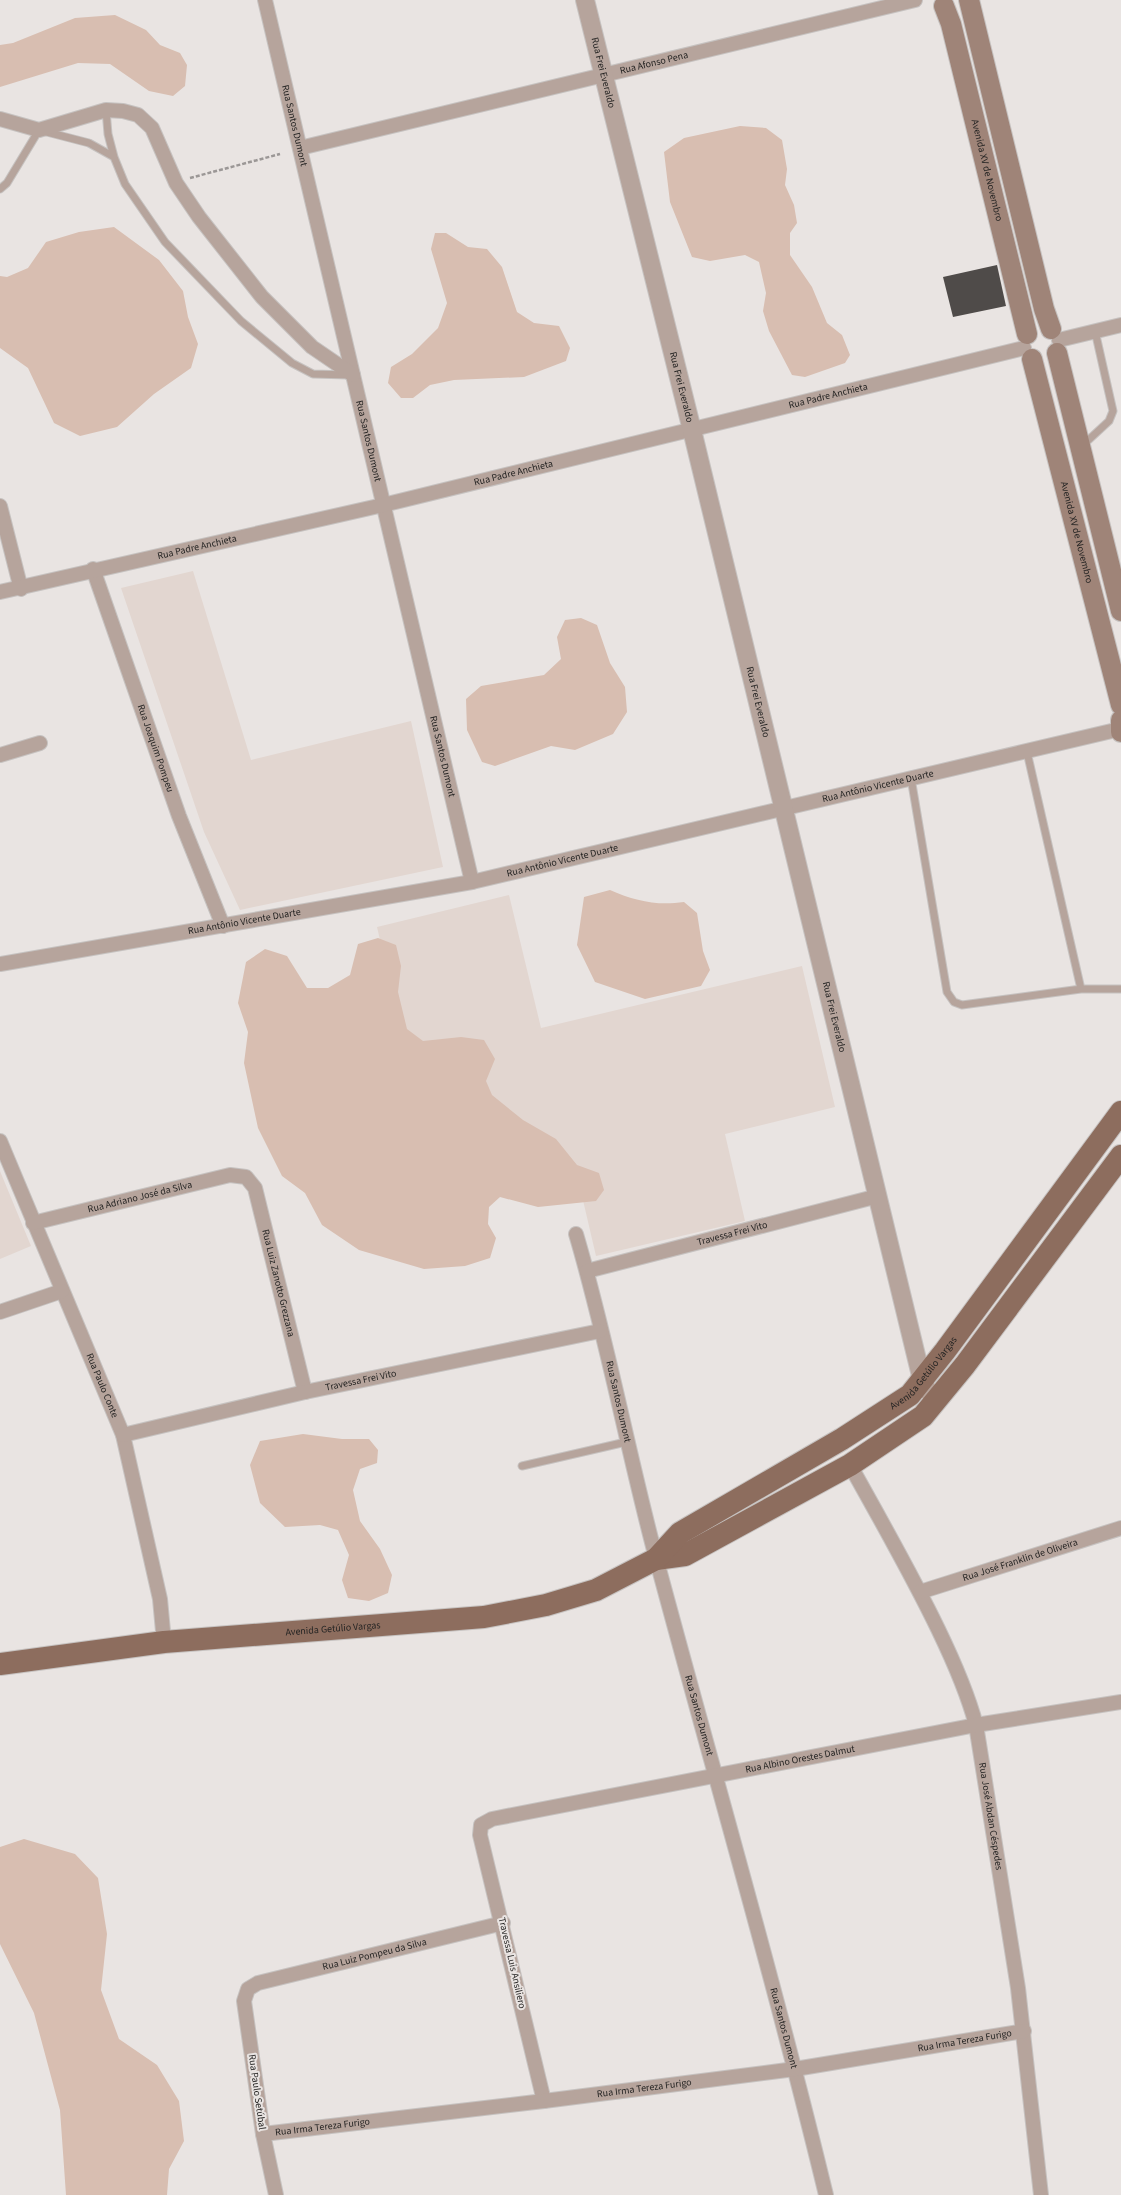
<svg xmlns="http://www.w3.org/2000/svg" width="1121" height="2195" font-family="'Source Sans 3',sans-serif">
<style>
.built{fill:#e2d6d0}
.green{fill:#d8beb1}
.building{fill:#4f4b49}
.lines{fill:none;stroke-linecap:round;stroke-linejoin:round}
.service-casing{stroke:#c6c2c0;stroke-width:9}
.minor-casing{stroke:#c6c2c0;stroke-width:16}
.tertiary-casing{stroke:#c6c2c0;stroke-width:20}
.secondary-casing{stroke:#c6c2c0;stroke-width:22}
.primary-casing{stroke:#c6c2c0;stroke-width:24}
.path{stroke:#9b9796;stroke-width:2.5;stroke-dasharray:4 2;stroke-linecap:butt}
.service{stroke:#b6a49c;stroke-width:7}
.minor{stroke:#b6a49c;stroke-width:14}
.tertiary{stroke:#b6a49c;stroke-width:18}
.secondary{stroke:#9f8478;stroke-width:20}
.primary{stroke:#8d6d5e;stroke-width:22}
.labels{text-anchor:middle;dominant-baseline:central;stroke-width:4;stroke-linejoin:round;paint-order:stroke}
.street-label{font-size:10px;fill:#262524;stroke:#e9e4e2}
</style>
<rect width="100%" height="100%" fill="#e9e4e2"/>
<path class="built" d="M193,571l58,189 160,-39 32,146 -203,43 -36,-78 -83,-244z
M509,895l32,133 261,-62 33,141 -110,27 20,87 -149,35 -14,-60 -175,-140 -30,-129z
M0,1171l31,75 -31,13z"/>
<path class="green" d="M115,15l31,15 14,15 20,8 7,12 -2,21 -12,10 -24,-5 -39,-27 -32,-1 -78,24v-42l13,-2 62,-25z
M740,126l26,2 16,12 5,29 -2,16 9,20 3,18 -7,10v22l22,32 15,36 15,12 8,20 -5,8 -40,14 -13,-2 -23,-44 -6,-20 3,-18 -7,-31 -14,-7 -35,6 -18,-4 -22,-55 -6,-50 20,-14z
M114,227l45,33 24,31 5,26 10,27 -7,24 -37,26 -37,33 -37,9 -26,-13 -26,-55 -28,-20v-72l7,1 21,-9 18,-26 33,-10z
M435,233h11l22,14 19,2 15,18 15,45 17,11 25,3 11,22 -4,13 -42,16 -70,3 -24,5 -17,13h-12l-13,-15 3,-16 21,-13 26,-26 9,-25 -16,-54z
M581,618l16,7 13,38 15,24 2,25 -14,22 -38,16 -24,-4 -56,20 -13,-4 -15,-32 -1,-31 15,-13 63,-11 17,-16 -4,-22 8,-17z
M610,890c25,11 47,16 74,12l13,11 6,38 7,19 -9,16 -56,13 -50,-17 -18,-37 7,-48z
M378,938l18,7 5,21 -3,26 9,37 16,12 38,-4 23,3 11,19 -9,22 6,14 31,25 33,19 21,26 22,8 5,17 -8,11 -58,6 -38,-10 -11,10 -1,17 8,14 -6,20 -25,8 -41,3 -65,-19 -37,-25 -17,-32 -23,-17 -24,-48 -14,-65 4,-31 -10,-29 8,-41 19,-13 22,7 20,32h21l22,-13 8,-31z
M303,1434l39,5h27l9,11 -1,13 -17,6 -7,21 7,31 20,28 12,26 -4,18 -19,8 -21,-3 -6,-18 7,-25 -11,-25 -18,-5 -35,2 -25,-24 -10,-38 10,-24z
M24,1839l51,15 23,24 9,56 -6,56 18,49 38,26 22,36 5,40 -15,28 -2,26h-101l-6,-85 -26,-97 -34,-69v-97z"/>
<path class="building" d="M997,265l9,41 -53,11 -10,-40z"/>
<g class="lines">
<g class="service-casing">
<path id="service" d="M106,110l2,24 6,23 11,27 40,58 76,79 51,42 21,11 36,1
M0,189l7,-6 32,-53 50,13 25,14
M1083,445l26,-24 4,-10 -18,-80
M911,778l36,214 7,10 8,3 119,-16 -54,-237
M1081,989h40
M522,1466l104,-24"/>
</g>
<g class="minor-casing">
<g id="minor">
<path id="s1" d="M265,0l207,882"/>
<path d="M0,119l39,11 67,-20 17,1 15,4 14,13 24,55 23,34 63,80 50,50 41,28"/>
<path id="s2" d="M300,148l615,-148"/>
<path d="M1059,340l62,-15"/>
<path d="M0,506l21,83"/>
<path id="s3" d="M93,569l86,247 44,110"/>
<path id="s4" d="M0,592l383,-87 641,-157"/>
<path d="M0,755l40,-12"/>
<path id="s5" d="M0,964l472,-82 648,-153"/>
<path id="s6" d="M0,1141l123,294 37,164 4,43"/>
<path id="s7" d="M33,1223l197,-48 16,2 9,11 50,204"/>
<path id="s8" d="M576,1234c31,105 51,214 79,320 57,213 119,426 171,641"/>
<path id="s9" d="M587,1271l291,-75"/>
<path d="M0,1312l62,-21"/>
<path id="s10" d="M123,1435l182,-43 295,-61"/>
<path id="s11" d="M850,1465c30,54 61,108 88,164 15,31 29,62 38,96l42,263 23,207"/>
<path id="s12" d="M920,1592l201,-64"/>
<path id="s13" d="M544,2101l-64,-266 1,-10 11,-6 484,-94 145,-23"/>
<path id="s14" d="M263,2134l281,-33 251,-32 229,-38"/>
<path id="s15" d="M276,2195l-13,-61 -19,-133 4,-12 10,-6 245,-60"/>
</g>
</g>
<g class="tertiary-casing">
<g id="tertiary">
<path id="s16" d="M585,0l107,430 230,950 6,11 9,9"/>
</g>
</g>
<g class="secondary-casing">
<g id="secondary">
<path d="M969,0l75,309 7,20"/>
<path id="s17" d="M944,6l7,18 76,310"/>
<path d="M1057,353l64,258"/>
<path id="s18" d="M1032,359l89,346"/>
<path d="M1121,720v12"/>
</g>
</g>
<g class="primary-casing">
<g id="primary">
<path d="M656,1559l29,-4 165,-90 73,-49 42,-51 156,-209"/>
<path id="s19" d="M0,1664l164,-22 320,-25 62,-12 50,-15 60,-31 24,-26 162,-94 68,-44 35,-44 176,-239"/>
</g>
</g>
<path class="path" d="M190,178l90,-24"/>
<use href="#service" class="service"/>
<use href="#minor" class="minor"/>
<use href="#tertiary" class="tertiary"/>
<use href="#secondary" class="secondary"/>
<use href="#primary" class="primary"/>
</g>
<g class="labels">
<g class="street-label">
<text stroke="none"><textPath href="#s2" startOffset="364">Rua Afonso Pena</textPath></text>
<text stroke="none"><textPath href="#s16" startOffset="75">Rua Frei Everaldo</textPath></text>
<text stroke="none"><textPath href="#s1" startOffset="129">Rua Santos Dumont</textPath></text>
<text stroke="none"><textPath href="#s17" startOffset="170">Avenida XV de Novembro</textPath></text>
<text stroke="none"><textPath href="#s16" startOffset="399">Rua Frei Everaldo</textPath></text>
<text stroke="none"><textPath href="#s4" startOffset="851">Rua Padre Anchieta</textPath></text>
<text stroke="none"><textPath href="#s1" startOffset="453">Rua Santos Dumont</textPath></text>
<text stroke="none"><textPath href="#s4" startOffset="527">Rua Padre Anchieta</textPath></text>
<text stroke="none"><textPath href="#s18" startOffset="179">Avenida XV de Novembro</textPath></text>
<text stroke="none"><textPath href="#s4" startOffset="202">Rua Padre Anchieta</textPath></text>
<text stroke="none"><textPath href="#s16" startOffset="723">Rua Frei Everaldo</textPath></text>
<text stroke="none"><textPath href="#s3" startOffset="190">Rua Joaquim Pompeu</textPath></text>
<text stroke="none"><textPath href="#s1" startOffset="777">Rua Santos Dumont</textPath></text>
<text stroke="none"><textPath href="#s5" startOffset="896">Rua Antônio Vicente Duarte</textPath></text>
<text stroke="none"><textPath href="#s5" startOffset="572">Rua Antônio Vicente Duarte</textPath></text>
<text stroke="none"><textPath href="#s5" startOffset="248">Rua Antônio Vicente Duarte</textPath></text>
<text stroke="none"><textPath href="#s16" startOffset="1047">Rua Frei Everaldo</textPath></text>
<text stroke="none"><textPath href="#s7" startOffset="110">Rua Adriano José da Silva</textPath></text>
<text stroke="none"><textPath href="#s9" startOffset="150">Travessa Frei Vito</textPath></text>
<text stroke="none"><textPath href="#s7" startOffset="331">Rua Luiz Zanotto Grezzana</textPath></text>
<text stroke="none"><textPath href="#s19" startOffset="998">Avenida Getúlio Vargas</textPath></text>
<text stroke="none"><textPath href="#s10" startOffset="244">Travessa Frei Vito</textPath></text>
<text stroke="none"><textPath href="#s6" startOffset="265">Rua Paulo Conte</textPath></text>
<text stroke="none"><textPath href="#s8" startOffset="173">Rua Santos Dumont</textPath></text>
<text stroke="none"><textPath href="#s12" startOffset="105">Rua José Franklin de Oliveira</textPath></text>
<text stroke="none"><textPath href="#s19" startOffset="335">Avenida Getúlio Vargas</textPath></text>
<text stroke="none"><textPath href="#s8" startOffset="497">Rua Santos Dumont</textPath></text>
<text stroke="none"><textPath href="#s13" startOffset="610">Rua Albino Orestes Dalmut</textPath></text>
<text stroke="none"><textPath href="#s11" startOffset="382">Rua José Abdan Céspedes</textPath></text>
<text stroke="none"><textPath href="#s15" startOffset="341">Rua Luiz Pompeu da Silva</textPath></text>
<text transform="translate(512 1963) rotate(77)">Travessa Luis Ansiliero</text>
<text stroke="none"><textPath href="#s8" startOffset="821">Rua Santos Dumont</textPath></text>
<text stroke="none"><textPath href="#s14" startOffset="708">Rua Irma Tereza Furigo</textPath></text>
<text stroke="none"><textPath href="#s14" startOffset="384">Rua Irma Tereza Furigo</textPath></text>
<text transform="translate(257 2092) rotate(82)">Rua Paulo Setúbal</text>
<text stroke="none"><textPath href="#s14" startOffset="60">Rua Irma Tereza Furigo</textPath></text>
</g>
</g>
</svg>
